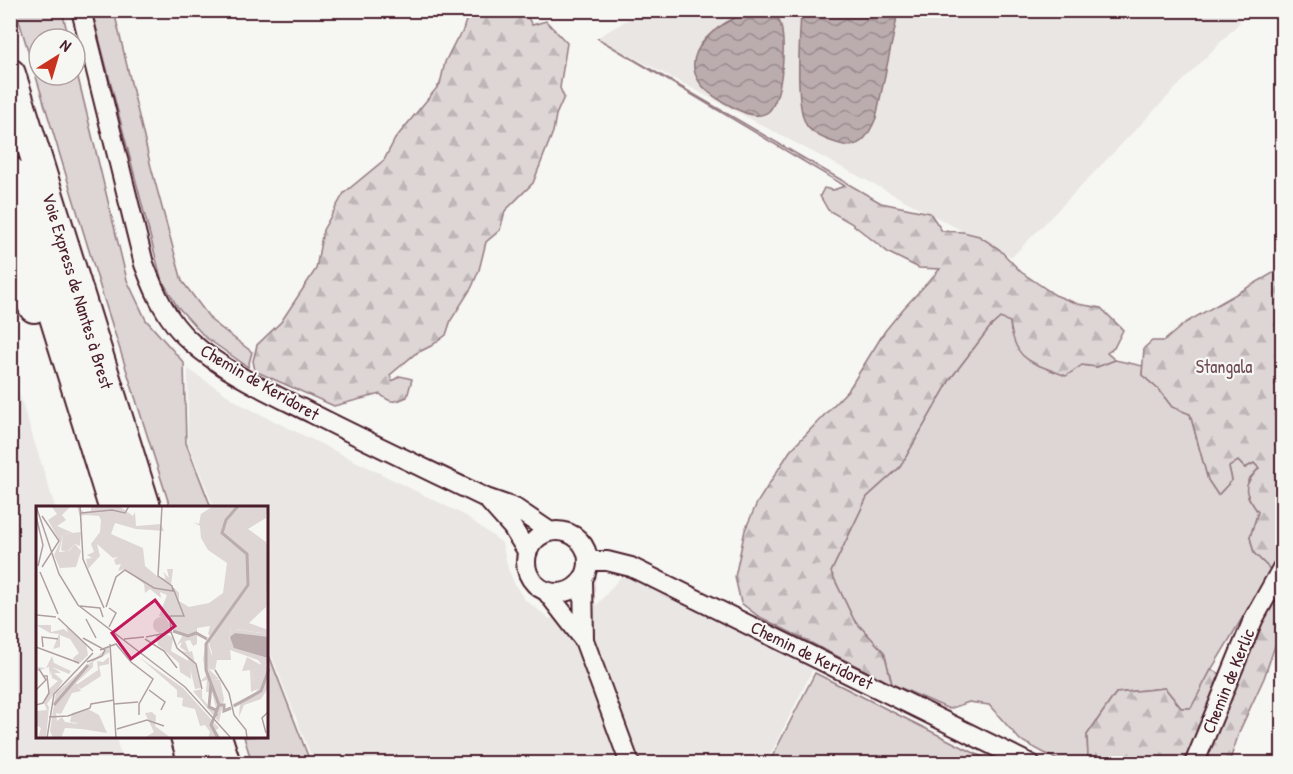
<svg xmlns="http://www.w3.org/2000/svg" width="1293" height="774" font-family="'Patrick Hand',sans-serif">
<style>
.built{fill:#e9e6e3}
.grass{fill:#ddd6d5;stroke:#947a80;stroke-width:1.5}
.forest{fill:url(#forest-firs);stroke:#947a80;stroke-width:1.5}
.water{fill:url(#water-waves);stroke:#8e747a;stroke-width:1.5}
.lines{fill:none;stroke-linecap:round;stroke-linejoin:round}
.minor-casing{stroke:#4a1f2b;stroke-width:22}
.trunk-casing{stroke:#4a1f2b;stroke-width:34}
.minor{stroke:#f6f6f2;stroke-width:18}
.trunk{stroke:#f6f6f2;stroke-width:30}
.labels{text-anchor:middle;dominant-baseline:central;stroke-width:4.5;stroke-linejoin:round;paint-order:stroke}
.street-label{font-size:18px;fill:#4a1f2b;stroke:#f6f6f2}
.park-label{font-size:18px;fill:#6f4d56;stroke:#f6f6f2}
.inset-river{fill:none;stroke:#bbadae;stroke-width:3}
.inset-road{fill:none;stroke:#b1a0a2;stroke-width:1.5}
.view{fill:#c2185b;fill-opacity:0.15;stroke:#c2185b;stroke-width:3}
.inset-edge{fill:none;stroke:#4a1f2b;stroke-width:3}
</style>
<defs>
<pattern id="forest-firs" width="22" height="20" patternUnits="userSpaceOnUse" patternTransform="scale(1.5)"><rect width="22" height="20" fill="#ddd6d5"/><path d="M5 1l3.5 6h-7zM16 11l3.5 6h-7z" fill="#bfb7b7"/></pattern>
<pattern id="water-waves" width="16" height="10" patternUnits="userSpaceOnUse" patternTransform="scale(1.5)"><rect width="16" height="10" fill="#bbadae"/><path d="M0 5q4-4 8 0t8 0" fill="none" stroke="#9a8c8e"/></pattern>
</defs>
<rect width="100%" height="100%" fill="#f6f6f2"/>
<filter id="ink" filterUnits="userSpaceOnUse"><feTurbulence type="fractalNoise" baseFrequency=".0167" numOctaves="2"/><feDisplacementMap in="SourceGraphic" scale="12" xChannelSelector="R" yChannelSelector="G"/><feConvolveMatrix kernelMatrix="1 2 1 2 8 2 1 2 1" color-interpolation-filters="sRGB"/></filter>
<g filter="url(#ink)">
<path class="built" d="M644,10h591l5,12 -228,235 -415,-219z
M10,365l45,142h-17v229l78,1 6,26h-111z
M188,369l54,36 224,111 36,27 6,26 7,16 9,14 26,20 48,-15 25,-30 40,18 37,21 113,56 -47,94h-452l-47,-119v-137h-53l-26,-64z"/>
<path class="grass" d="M16,11h46l7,28h-30v36h36v-10l52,215 19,40 38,43 2,80 25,64h-41l-68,-214z
M92,11h22l37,156 31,114 30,40 40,31 -4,15 -43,-30 -28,-31 -16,-28z
M1000,318l10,3 1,11 71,33 15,2 18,-7 28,6 -1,9 17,15 13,17 18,7 18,66 10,15 14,-15 -3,-13 9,-6 7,7 9,-5 5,5 -11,12v17l10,15 -8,25 4,16 17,17 -60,100 -19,38h-11l-16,-20 -49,5 -29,42 1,21 -4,7h-21l-43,-23 -31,-35 -20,-3 -20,7 -57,-25 -8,-32 -30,-32 -23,-48 36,-75 33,-30 51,-89 39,-51z
M267,650l41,106 3,7h-59l-8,-26 23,-1z
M815,673l179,90h-225z"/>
<path class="forest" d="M469,11h58l-1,3 6,11 14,-4 21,22 -7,45 4,9 -8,18 -3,17 -20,51 -28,28 -5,19 -14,12 -7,28 -7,17 -21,33 -5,15 -15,11 -16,8 -25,21 2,6 8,-5 12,3 -5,18c-13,6 -17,6 -27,-3l-46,12 -79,-35 -2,-10 4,-16 24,-23 35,-53 7,-39 21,-37 40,-33 11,-21 45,-55 5,-22 11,-22 6,-7z
M597,38l284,165 49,10 12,18 21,1 16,4 20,13 22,23 34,23 23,9 23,4 22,22 -9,18 -7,5 8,7 -18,7 -15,-2 -16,11c-34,-14 -51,-13 -56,-54l-10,-4 -10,9 -39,51 -51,89 -33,30 -36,75 23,48 30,32 8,32 -134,-68 -17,-13 -6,-26 10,-47 12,-27 33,-52 59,-62 36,-58 18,-22 37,-40 -21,-1 -30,-15 -38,-30 -23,-13 -8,-14 4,-8 9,2 12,-4z
M1282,268v291l-11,11 -17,-17 -4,-16 8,-25c-15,-22 -16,-24 1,-44l-5,-5 -9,5 -7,-7 -9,6 3,13 -14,15 -10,-15 -18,-66 -18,-7 -13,-17 -17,-15 2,-27 8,-7h12l21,-18z
M11,302c8,20 3,44 4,65l-4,1z
M1282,583v42l-18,53 -24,52 -11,33h-29l-7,-21 -10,21 -99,1 4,-8 -1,-21 29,-42 49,-5 16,20h10l20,-38 25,10 23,-55z"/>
<path class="water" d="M754,10c9,0 19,-1 24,8 10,16 5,82 -10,94 -11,8 -29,-1 -39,-7 -67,-33 -27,-78 25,-95z
M801,11h96l-1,12 -20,95c-6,14 -14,31 -32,27 -12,-3 -29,-8 -37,-19 -13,-19 -7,-90 -6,-115z"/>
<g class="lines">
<g class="minor-casing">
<path id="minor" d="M81,10l63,254c11,29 23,57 47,78 35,31 80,51 122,72 57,29 115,56 173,84l29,10 34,23
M487,499l25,28 15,24
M526 562a31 31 0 1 1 62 0a31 31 0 1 1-62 0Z
M588,561h19l24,6 400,197
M583,578l1,62
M546,591l38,49 46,124
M1194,764l59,-144 29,-52"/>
</g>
<g class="trunk-casing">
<path id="trunk" d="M10,74l135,433
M10,172l104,335
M10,249l24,58
M186,736l8,28
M216,736l9,28"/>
</g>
<use href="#minor" class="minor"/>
<use href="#trunk" class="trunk"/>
</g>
</g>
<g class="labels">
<g class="street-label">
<text transform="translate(78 291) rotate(73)">Voie Express de Nantes à Brest</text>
<text transform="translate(260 382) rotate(30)">Chemin de Keridoret</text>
<text transform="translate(812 655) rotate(26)">Chemin de Keridoret</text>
<text transform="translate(1228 681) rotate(-68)">Chemin de Kerlic</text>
</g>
<g class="park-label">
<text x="1224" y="366">Stangala</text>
</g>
</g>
<g transform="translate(36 506)">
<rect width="232" height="232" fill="#f6f6f2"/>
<path d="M45,26l-1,14 -5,-2 -8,8 -6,-2 2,-16zM117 119a8 8 0 1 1 16 0a8 8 0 1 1-16 0ZM190,112l5,9 -2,14 6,-12 33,5v3h-12l-21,-4 -4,4 4,11 33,10 -2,10 -12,13 -2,-8 9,-9 -3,-4 -28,-10 1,10h-14l-2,10 -6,-1 10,10 -7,1 -4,-6 4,-21 -4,-14 7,-1 -3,-2zM129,127l8,5 -2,13 19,11 1,17 -11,-7 -1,-9 -21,-18 -2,-10zM73,151v7l-10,2 2,10 -20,13 -5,-4 22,-15 -1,-9 6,1zM52,203l11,6 8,18 -38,-6 9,-4 -8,-1 2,-9z" fill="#ddd6d5"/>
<path d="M15,0h20l-9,9 4,5 -9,6 16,7 -10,1 -4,18 10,-1 6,-7 6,7 -5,16 -16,1 4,10 -10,-23 6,-13 -12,-22 9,-6zM41,0l7,6 7,-1v-5h28l14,10 2,-4 1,14 25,-2 3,7 -28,-2 -21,-6 -4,11 32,14 2,18 12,10 9,3 -3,-7 6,6 -2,-9h6l-2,16 8,8v8l10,6 20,-4 14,-10 4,-30 -19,-13 -7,-12 -1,-12 -7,-4 6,2 2,-10 12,-8h55l-2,12 -18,11 18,13 3,11 -3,54 -17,16 19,7v4l-32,-5 -7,13 2,-15 -6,-5 -12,17 -5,-5 2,-8 -13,2v16l-4,2 -3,-6 -5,1 4,11 3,-1 9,37 -6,1 -8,-34 -11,-5 11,2 -7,-5 2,-5 -5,3 6,-10 -11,-6 -4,3 2,-12 -11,-4 8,-21 -7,-3 1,6 -11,-9 -5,4 -1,-9 -19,-15 -7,2 3,-7 -5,1 -2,-5 4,-3 -5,1 -16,-14 3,12 -12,13 -4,-20 2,10 6,-1 -5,-3 7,-3 -3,-8 9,-12 1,-12 -2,-4 -14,-1 -4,1 2,12zM0,119h15v7l13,-3 4,4 -2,-6 20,17 2,11 -9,9 -4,-1 -2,-5 6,-5 -9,-14 -10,-4v12l-7,2 6,-15 -9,-1zM171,132l5,19 -4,16 4,6 8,1 4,19 -5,23 -26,-31 9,-2v9l9,11 5,-1 -4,-16h-6l1,-12 -8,2 7,-6 -3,-17zM72,141l2,5 -17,10v5l-17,16 5,8 -9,2 -11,21 -5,-1 1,8 5,-4 3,5 13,2 -8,3 10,1 2,1 -17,-1 -4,10h-8l-3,-7 4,-27 5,-3 -5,2 2,-10zM16,150l2,7 17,8 -2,3 -17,-7 9,6h-7l9,8 -16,23 2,3 -3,31h-8l3,-10 -5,-3v-14l11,-1 -3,-7 6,-15 8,-7 -6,-3 -1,-7 -1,5 -1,-9 -12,4 -1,-4 10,1zM103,151l44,31 36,40 -3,2 5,8h-13l2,-6 -5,-7 -5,1 -5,-17 -13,-3 1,-8 -6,-1v-7zM211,151l14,8 -9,8 2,8 14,-17v24l-7,11 -17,6 -5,12 1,-16 -7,7v-4l22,-11 3,-4 -7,3 -1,-22 -8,1zM116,206l4,4 -1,10 16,12h-27l10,-6 -9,-19z" fill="#ddd6d5"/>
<path d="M199,127l33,4v21l-34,-10 -4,-11z" fill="#bbadae"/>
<path class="inset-river" d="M137,125l15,5 8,-3 11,6M175,178l-2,23 7,3v6M18,199l34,-40M183,199h5v6l7,-3M198,200l27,-15 8,-22M182,232l-7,-13 8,-20 -13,-35v-26l42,-59 -1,-31 -25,-21 4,-13 12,-14"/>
<path class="inset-road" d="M0,0l23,68 19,31 107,82 46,51M44,0l3,53 21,49M45,7l31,-3 13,3 4,-7M0,10l7,29 -5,21M6,10l17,25 -17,26M4,66l18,42M137,82l11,28h-14l1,16 6,16 19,16 6,25M44,100l20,2 3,9M70,101l10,-30 9,-7 29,18 19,3 -1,-5 -14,-10 4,-70M73,102l7,5 -7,14M1,109l19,2M22,112l35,33M50,113l10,19M110,131l25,-5M47,132l22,12 -3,6 -15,6M88,133l20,-2M109,133l19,12 13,17M74,138l6,94M0,141l43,16M7,141l-1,-10 16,2M64,144l16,-6 15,18 22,17 -14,25v11M179,164l14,23 5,22 12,15 1,8M0,184l10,-10 -7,-11M113,184l16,12 -4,8M78,198l24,-2M0,199l7,-2 6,-10 -2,-17h-3M13,211l19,-1 22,-8 1,-4 23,-4M81,223l30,-9 17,6M230,227l-4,-15 7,-7M11,232l7,-44 39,-41"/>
<path class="view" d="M119,94l20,26 -44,33 -19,-26z"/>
<rect width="232" height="232" class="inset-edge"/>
</g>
<rect width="1293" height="774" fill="none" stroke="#f6f6f2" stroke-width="36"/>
<rect x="18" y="18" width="1257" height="738" fill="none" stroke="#4a1f2b" stroke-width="2" filter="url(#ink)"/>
<g transform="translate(57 57) rotate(37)"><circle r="28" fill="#f6f6f2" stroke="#b1a0a2" stroke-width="1.5"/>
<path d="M0-4.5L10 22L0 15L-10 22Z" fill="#c8321e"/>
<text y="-9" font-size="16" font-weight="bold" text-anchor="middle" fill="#4a1f2b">N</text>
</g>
</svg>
